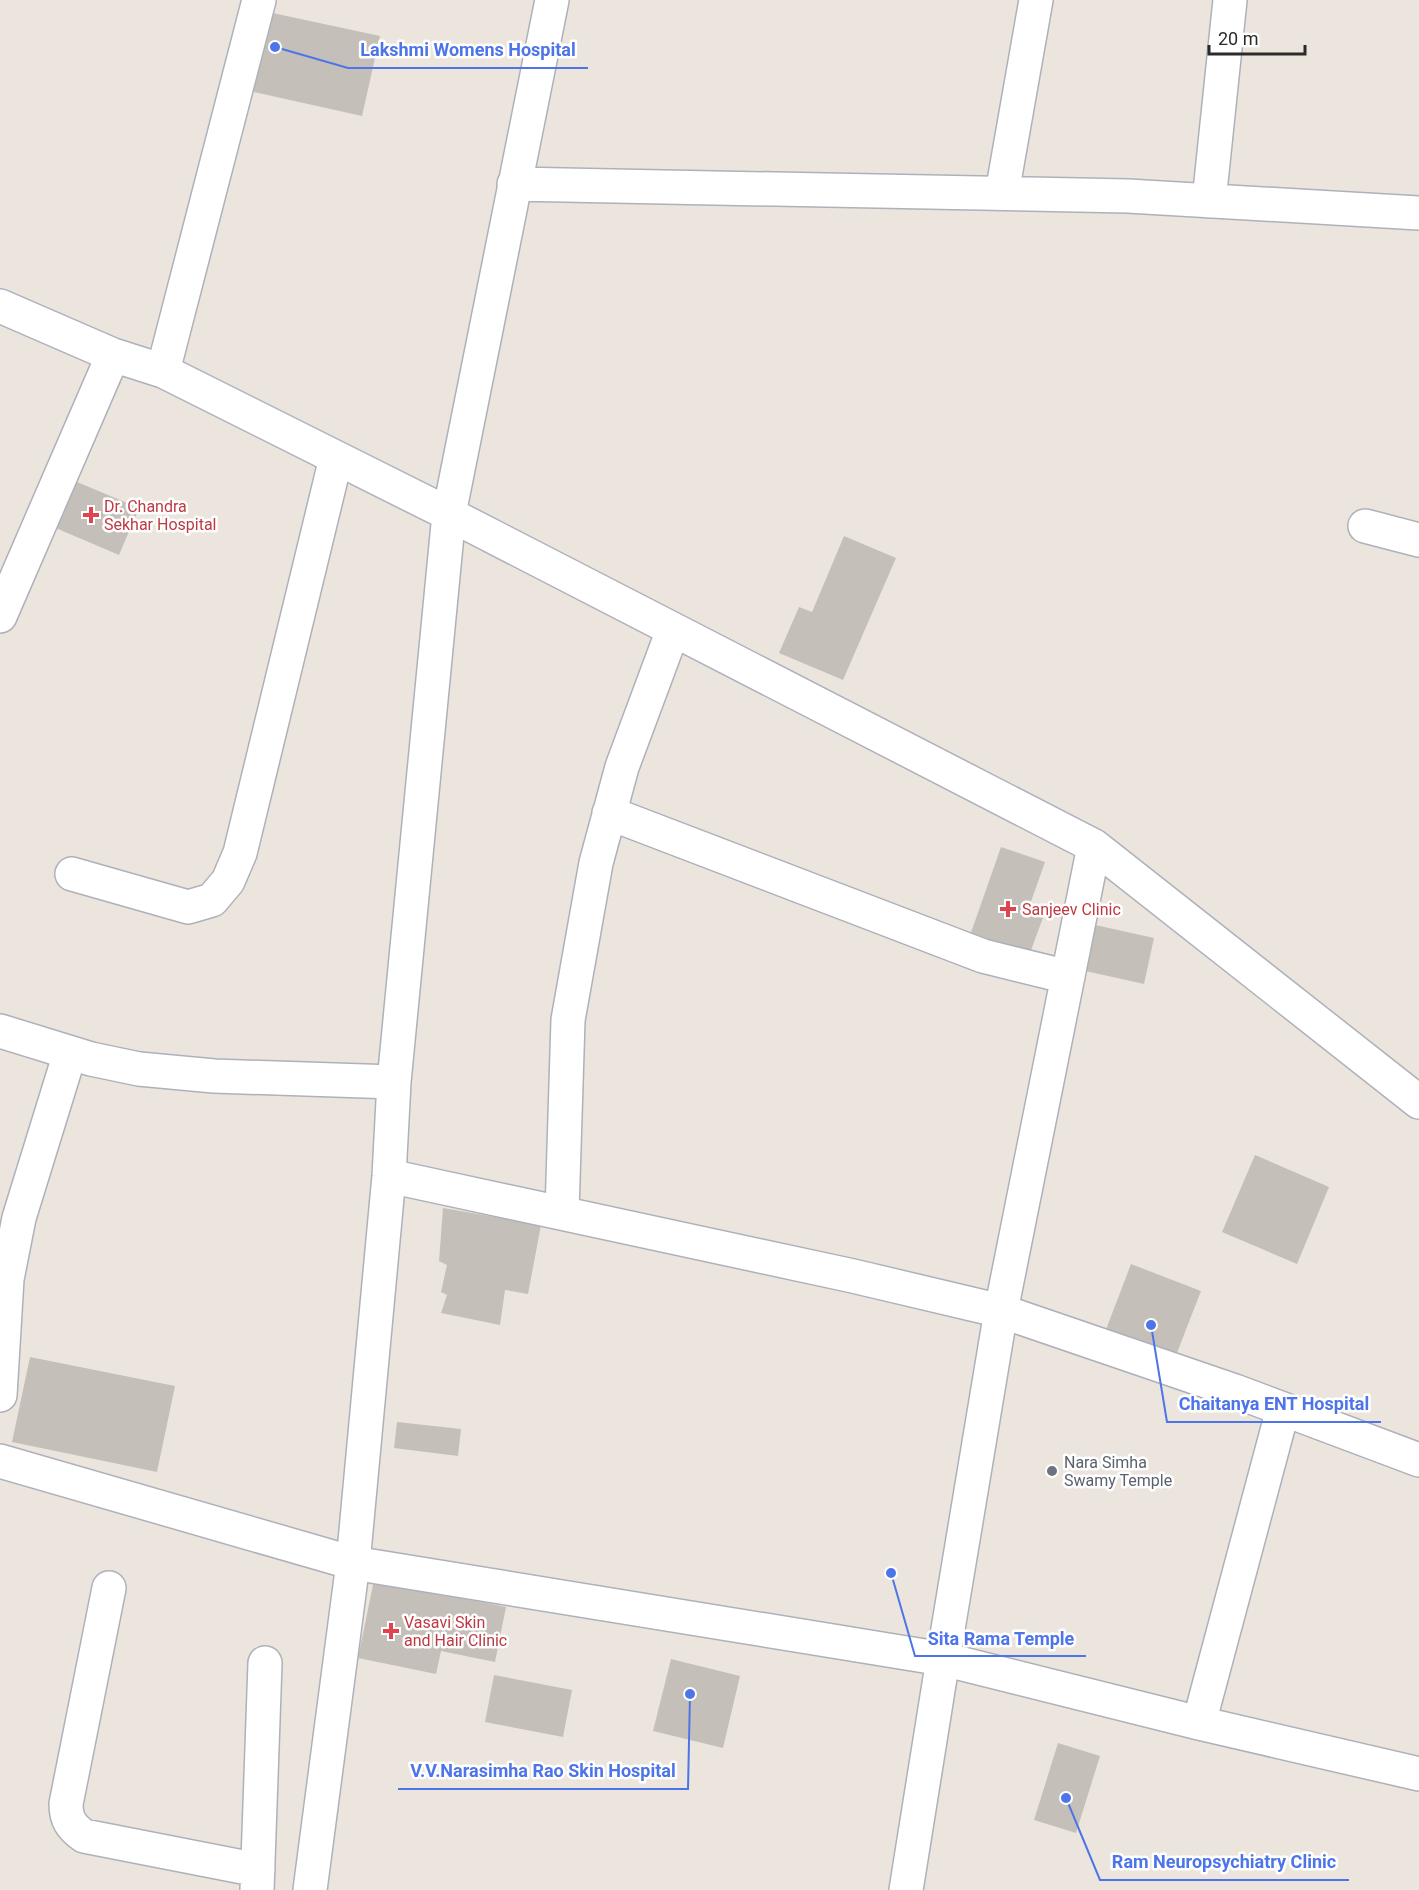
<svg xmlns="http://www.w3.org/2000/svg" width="1419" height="1890" font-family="Roboto,sans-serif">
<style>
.building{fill:#c4c0b9}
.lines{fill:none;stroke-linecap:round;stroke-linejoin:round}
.minor-casing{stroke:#aeb1ba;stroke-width:36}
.minor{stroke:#fff;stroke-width:33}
.health-dot{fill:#e0444e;stroke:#fff;stroke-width:2}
.worship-dot{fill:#6b7280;stroke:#fff;stroke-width:2}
.labels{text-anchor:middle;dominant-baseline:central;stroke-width:5;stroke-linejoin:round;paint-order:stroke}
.health-label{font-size:16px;fill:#be3a42;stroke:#fff;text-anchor:start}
.worship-label{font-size:16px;fill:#5b616d;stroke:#fff;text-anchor:start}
.leader{fill:none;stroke:#4d75e9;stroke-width:2}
.callout-dot{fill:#4d75e9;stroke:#fff;stroke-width:2}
.callout-label{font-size:18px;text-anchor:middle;font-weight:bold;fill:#4d75e9;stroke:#fff;stroke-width:5;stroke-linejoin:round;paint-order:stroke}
</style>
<rect width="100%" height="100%" fill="#ebe5de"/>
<path class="building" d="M268,12l112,24 -18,80 -112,-25z
M70,479l69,29 -20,47 -68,-29z
M844,536l52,22 -53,122 -64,-27 20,-46 13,5z
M1001,847l44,15 -17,48 16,5 -17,46 -59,-20z
M1091,924l63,14 -10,46 -63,-14z
M1255,1155l74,32 -32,77 -75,-32z
M443,1208l98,17 -13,69 -23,-4 -5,35 -59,-12 6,-18 -6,-3 6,-27 -8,-4z
M1131,1264l70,27 -26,67 -70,-26z
M30,1357l145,29 -18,86 -145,-30z
M397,1422l64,7 -3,27 -64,-8z
M374,1580l132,27 -11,55 -54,-11 -5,23 -78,-16z
M671,1659l69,17 -17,72 -70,-17z
M494,1675l78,15 -9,47 -78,-15z
M1058,1743l42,13 -24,77 -42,-13z"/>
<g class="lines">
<g class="minor-casing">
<path id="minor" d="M514,184l614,12 291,17
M1002,193l34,-193
M1209,201l21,-201
M0,306l113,49 50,16 286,143 645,332 325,256
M163,371l96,-371
M1365,526l54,14
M0,616l113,-261
M609,813l374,143 85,21
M72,874l116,33 24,-7 16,-19 12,-28 96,-395
M0,1031l91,28 48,10 75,7 180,6
M389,1176l464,100 148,35 234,80 184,69
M562,1212l6,-192 28,-157 26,-96 51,-137
M0,1395l7,-116 12,-61 51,-165
M0,1461l353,102 590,96 256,64 220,51
M109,1588l-43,216c0,15 5,23 18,32l174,34
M1199,1723l84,-314
M257,1890l8,-227
M310,1890l43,-327 36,-387 5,-94 55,-568 103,-514
M906,1890l37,-231 58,-348 93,-465"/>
</g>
<use href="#minor" class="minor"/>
</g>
<g class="health-dot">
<path d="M88 506h6v6h6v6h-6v6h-6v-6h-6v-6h6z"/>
<path d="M1005 900h6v6h6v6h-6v6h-6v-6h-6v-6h6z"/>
<path d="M388 1622h6v6h6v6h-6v6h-6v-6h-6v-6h6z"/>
</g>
<circle class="worship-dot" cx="1052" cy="1471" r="6"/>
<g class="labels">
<g class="health-label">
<text x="104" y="506">Dr. Chandra<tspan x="104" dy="18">Sekhar Hospital</tspan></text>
<text x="1022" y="909">Sanjeev Clinic</text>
<text x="404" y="1622">Vasavi Skin<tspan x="404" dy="18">and Hair Clinic</tspan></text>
</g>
<g class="worship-label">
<text x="1064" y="1462">Nara Simha<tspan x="1064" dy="18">Swamy Temple</tspan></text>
</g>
</g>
<path class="leader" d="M275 47L348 68H588M1151 1325L1167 1422H1381M891 1573L915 1656H1086M690 1694L688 1789H398M1066 1798L1100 1880H1349"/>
<g class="callout-dot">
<circle cx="275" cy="47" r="6"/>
<circle cx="1151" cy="1325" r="6"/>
<circle cx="891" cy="1573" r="6"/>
<circle cx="690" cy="1694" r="6"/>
<circle cx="1066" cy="1798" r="6"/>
</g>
<g class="callout-label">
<text x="468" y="56">Lakshmi Womens Hospital</text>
<text x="1274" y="1410">Chaitanya ENT Hospital</text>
<text x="1001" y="1645">Sita Rama Temple</text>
<text x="543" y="1777">V.V.Narasimha Rao Skin Hospital</text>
<text x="1224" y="1868">Ram Neuropsychiatry Clinic</text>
</g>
<path d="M1209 45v9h96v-9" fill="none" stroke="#2b2b2b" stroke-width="3"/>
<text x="1218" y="45" font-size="18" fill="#2b2b2b" stroke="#ffffff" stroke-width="4.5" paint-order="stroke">20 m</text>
</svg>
